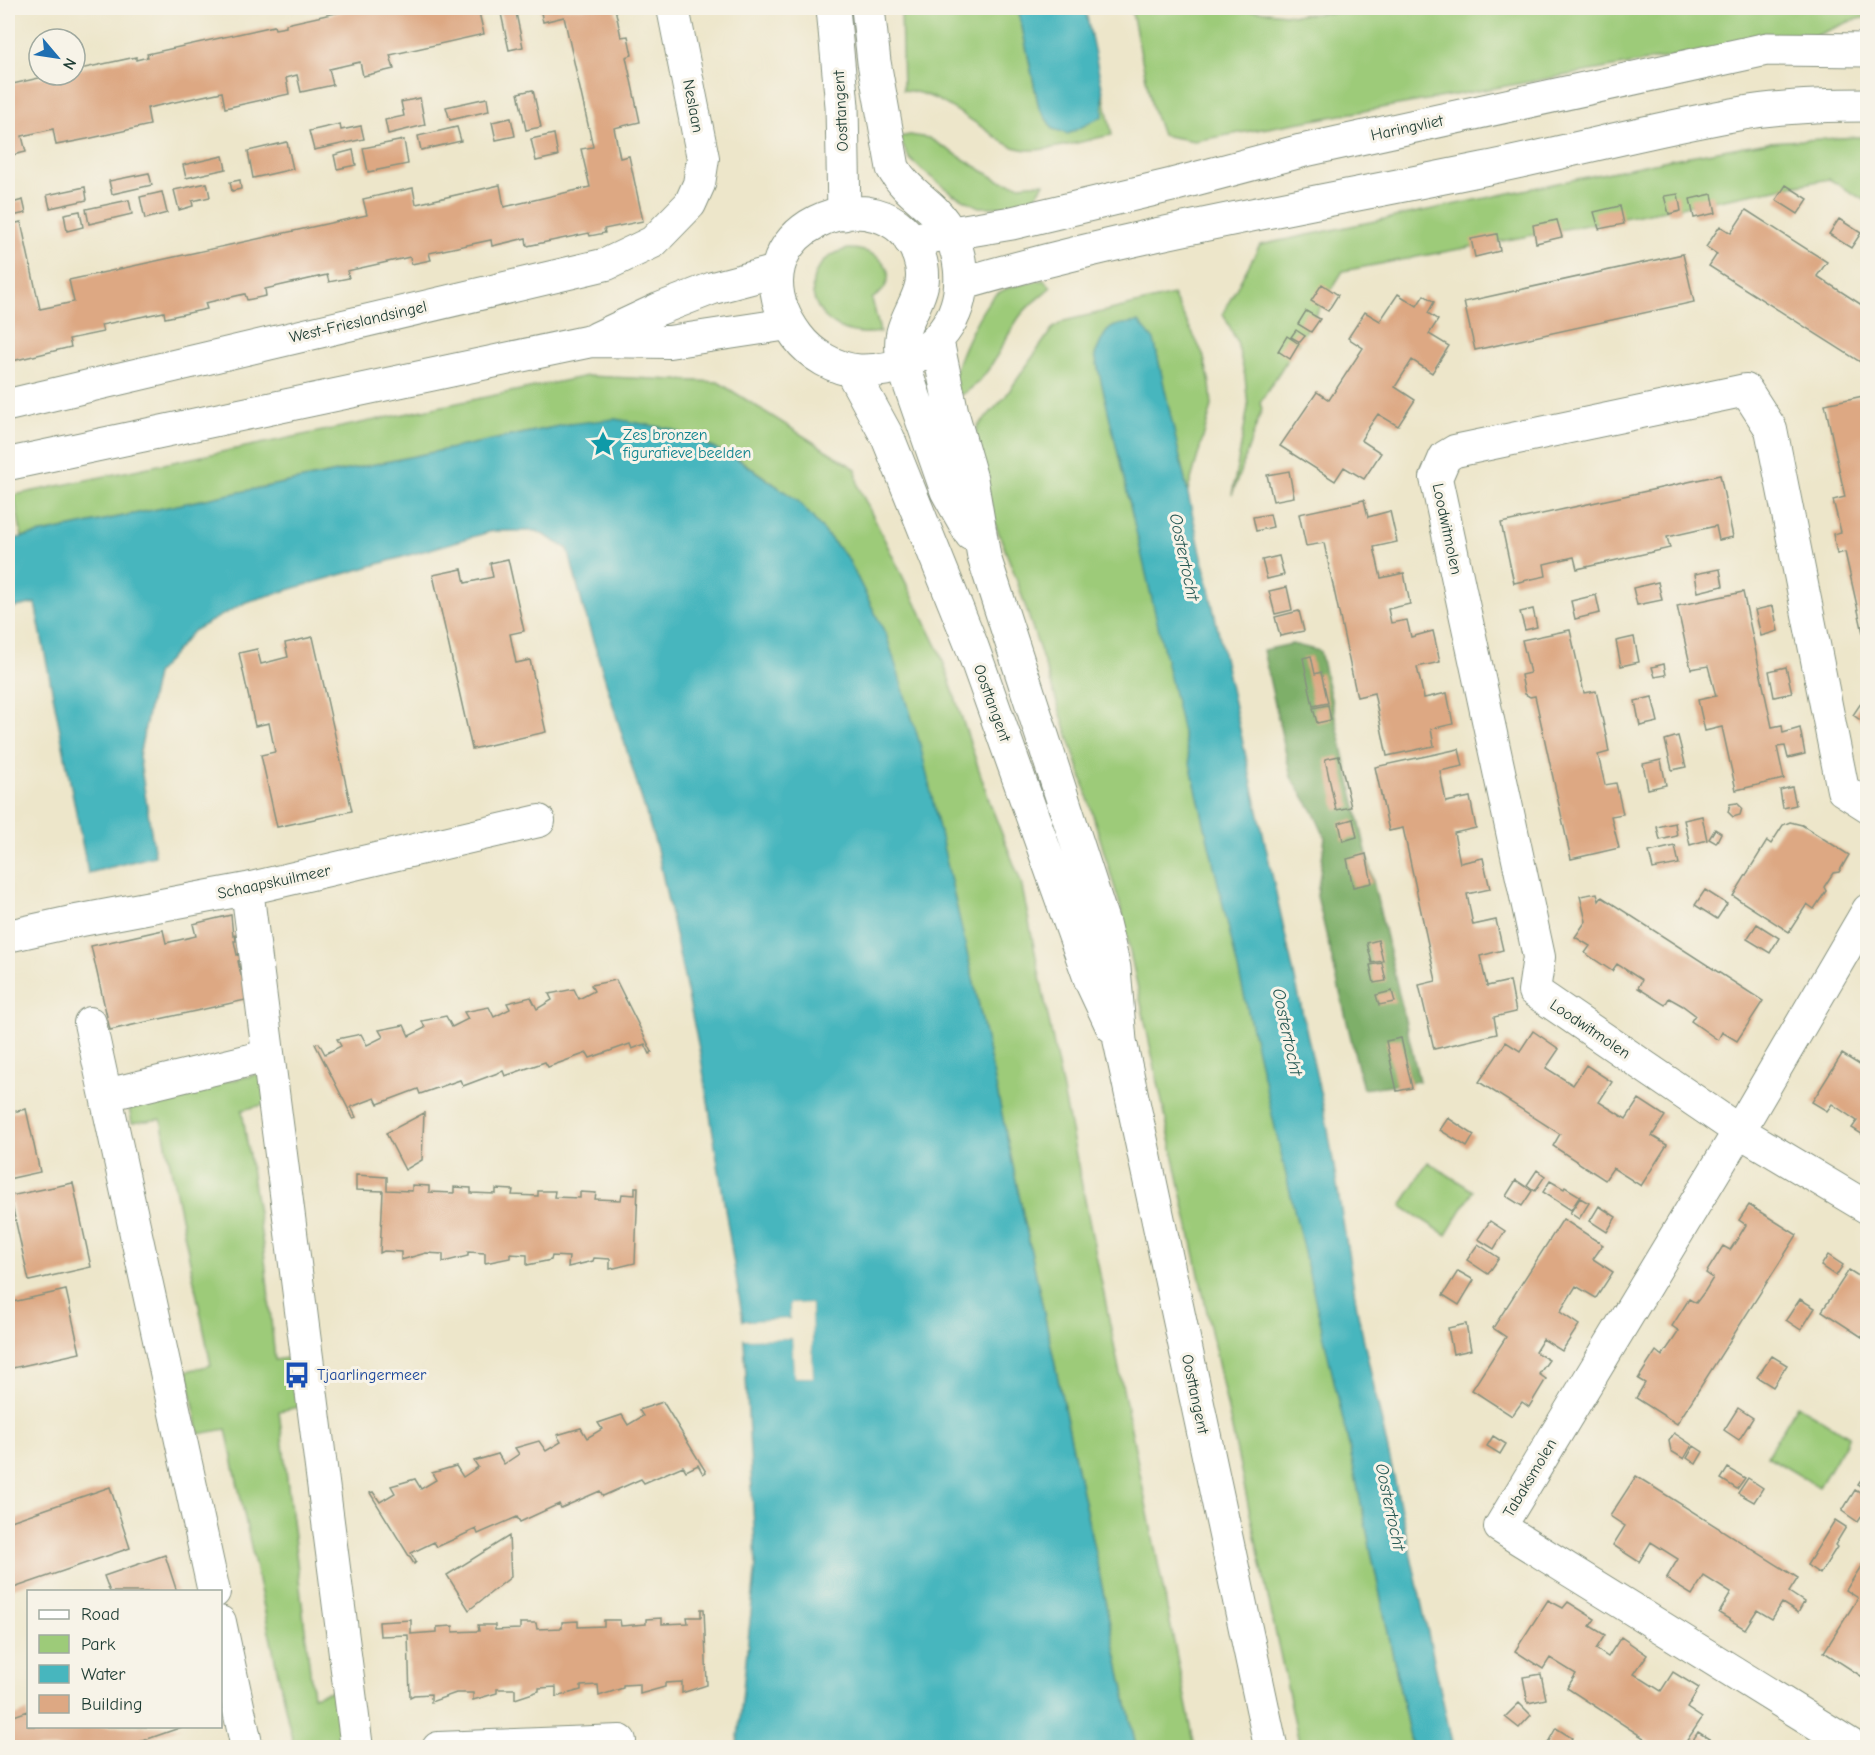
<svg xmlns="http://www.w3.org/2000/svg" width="1875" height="1755" font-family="'Comic Neue',sans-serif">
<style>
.green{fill:#9dcb79;stroke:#5e8456;stroke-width:1.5}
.forest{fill:#7eaf69;stroke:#4e764e;stroke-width:1.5}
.water{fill:#47b6be;stroke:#337a79;stroke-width:1.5}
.pier{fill:#ede6ca}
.building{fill:#dda883}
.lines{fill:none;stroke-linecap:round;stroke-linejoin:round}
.minor-casing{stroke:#86927f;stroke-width:34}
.tertiary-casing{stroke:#86927f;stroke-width:35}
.secondary-casing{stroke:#86927f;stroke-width:35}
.minor{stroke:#fff;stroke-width:32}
.tertiary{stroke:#fff;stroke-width:33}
.secondary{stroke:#fff;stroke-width:33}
.labels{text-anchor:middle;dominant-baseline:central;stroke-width:6;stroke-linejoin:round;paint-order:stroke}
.street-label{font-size:16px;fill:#1f3d34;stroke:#f7f3e8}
.culture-label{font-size:16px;fill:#0d838f;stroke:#f7f3e8;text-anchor:start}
.transit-label{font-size:16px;fill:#164399;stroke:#f7f3e8;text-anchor:start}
.water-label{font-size:18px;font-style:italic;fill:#295b56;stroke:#f7f3e8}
</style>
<rect width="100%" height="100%" fill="#f7f3e8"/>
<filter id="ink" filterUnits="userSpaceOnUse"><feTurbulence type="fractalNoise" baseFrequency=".0167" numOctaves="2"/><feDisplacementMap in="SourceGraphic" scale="12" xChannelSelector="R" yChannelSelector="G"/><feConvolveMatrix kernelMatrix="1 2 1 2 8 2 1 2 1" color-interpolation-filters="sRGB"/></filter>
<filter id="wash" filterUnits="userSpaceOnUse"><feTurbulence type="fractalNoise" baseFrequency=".008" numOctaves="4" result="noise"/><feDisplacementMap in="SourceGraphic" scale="24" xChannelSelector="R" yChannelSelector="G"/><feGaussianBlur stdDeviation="1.35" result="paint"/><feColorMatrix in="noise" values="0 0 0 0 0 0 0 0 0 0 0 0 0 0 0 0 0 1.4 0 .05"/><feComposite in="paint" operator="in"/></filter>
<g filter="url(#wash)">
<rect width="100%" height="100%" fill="#ede6ca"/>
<path class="green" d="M901,8h117l21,100 64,8v-24l9,43c-23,4 -69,19 -91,14 -12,-2 -22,-10 -32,-17 -26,-17 -55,-40 -86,-42z
M1131,8h98l66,7 78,-5 12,-2h482l1,9 -15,3 -45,19 -98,11 -516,91 -32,-6 -10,-28z
M910,135l19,3 69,42 20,5 26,-2 -12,20 -33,4h-20l-26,-13 -30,-23 -14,-13 -10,-21z
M1858,137l9,1v64l-38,-23 -486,92 -83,132 2,6 -30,86 16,-88 -3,-31 -8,-34 -14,-29 37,-68 413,-86 95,-17z
M848,249c21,-1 53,15 35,41 -3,4 -8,6 -11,9l8,33c-69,12 -94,-68 -32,-83z
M1044,280l7,7c-10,9 -23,18 -31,29 -19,26 -30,67 -62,80 -2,-6 -5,-13 -4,-18 3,-19 27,-71 41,-83 14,-10 32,-12 49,-15z
M1173,295l30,59 7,29 2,23 -25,88 -33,-154 194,1101 64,306h-112l-180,-842 -40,-133 -64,-194 -20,-52 -21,-85 2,-14 28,-30 47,-68 12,-8z
M587,376l131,6 138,87 2,17 82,166 51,154 30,76 174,865h-59l-160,-755 -89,-355 -39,-78 -50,-58 -62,-44 -167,-33 -547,113 -8,-42z
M264,1073l3,31 -25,6 23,149 10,101 24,-4 5,50 -25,5 34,285 25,-7 4,58h-60l11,-3 -67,-315 -27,5 -12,-63 24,-6 -50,-246 -29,4 -4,-20z
M1428,1162l45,29 -27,44 -45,-29z
M1797,1405l52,31 -30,51 -52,-31z"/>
<path class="forest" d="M1292,644l28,7 99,430 -56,8 -46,-193 8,-59 -12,-26 -22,-34 -28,-127z"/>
<path class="water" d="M1018,8h67l18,84v24l-35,18 -15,-5 -14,-21z
M1139,322l15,18 173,784 31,190 95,433h-41l-64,-306 -253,-1086c13,-30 12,-29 44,-33z
M615,419l56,10 65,29 62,43 50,58 39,78 33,107 56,248 160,755h-399l19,-183 -12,-225 48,-1 2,39h19l-2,-74 -21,1v15l-47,2 -42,-263 -44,-209 -74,-242 -15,-58 -31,-18h-44l-247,71 -53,29 -37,43 -17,82 16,100 -67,17 -53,-270 -27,6v-69l561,-116z"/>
<path class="pier" d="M811,1303l2,74h-19l-2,-39 -48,1v-3l50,-1 3,39h13l-2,-68 -15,1v13l-2,2 -48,2v-3l47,-2v-15z"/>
<g id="blocks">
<path class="building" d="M358,8h120l6,26 -94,21 4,14 -31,7 -3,-14 -31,7 4,16 -32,7 -4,-17 -11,3 3,16 -64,14 -3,-16 -75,16 3,17 -63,14 -31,6 -3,-16 -31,7 4,16 -18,4v-71l44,-10h23v-5l61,-13v3l12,-3 -1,-3 127,-28 1,3 11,-2v-3z
M515,8l8,39 -14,3 -9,-41z
M540,8h75l6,29 7,-1 4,19 -6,2 14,65 -26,6 6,30 9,-2 14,65 -39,8 1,4 -15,3 -1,-3 -62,13 -1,-8 -34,8 -1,-6 -62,13 2,7 -20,4 -1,-7 -63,14 2,7 -20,4 -2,-7 -62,14 1,7 -19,4 -2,-6 -40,9 2,6 -42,9 -1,-6 -63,13 2,7 -34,7 2,8 -63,15v-137l13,-3 19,87 34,-7 -5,-22 298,-65 -4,-16 50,-11 3,16 84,-19 4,22 86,-20 -9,-38 12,-2 -29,-130 -21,5z
M533,90l8,37 -15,3 -8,-37z
M420,98l5,27 -37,9 -3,-14 19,-4 -3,-14z
M487,98l2,13 -39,9 -4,-13z
M511,118l4,18 -19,4 -4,-18z
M340,124l1,6 20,-4 3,13 -50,11 -5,-19z
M457,127l4,14 -40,9 -3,-14z
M554,134l4,22 -22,5 -5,-22z
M404,140l4,24 -40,8 -5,-24z
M287,142l6,27 -40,9 -5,-27z
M353,150l3,15 -19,4 -3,-14z
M223,156l3,13 -40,9 -3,-13z
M149,173l3,12 -40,9 -3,-13z
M240,180l1,9 -9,2 -2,-9z
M207,183l3,14 -18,4 1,5 -14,4 -5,-20z
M1786,185l22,14 -10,15 -22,-14z
M85,187l2,13 -37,8 -3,-13z
M162,192l5,21 -22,6 -5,-22z
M1678,194l3,17 -12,3 -5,-18z
M1712,194l4,19 -22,5 -4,-19z
M23,200l3,13 -18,4v-13z
M129,200l3,14 -43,10 -3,-15z
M1620,206l4,18 -25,5 -5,-17z
M1746,210l81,52 -10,14 51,33v58l-159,-101 8,-12 -11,-7 14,-21 11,7z
M80,211l3,16 -16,4 -3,-17z
M1839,219l22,14 -10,15 -22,-14z
M1557,220l5,17 -26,6 -3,-18z
M1497,234l3,17 -25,6 -4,-18z
M1683,254l11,48 -219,48 -11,-48z
M1322,284l16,11 -10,16 -17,-10z
M1398,294l19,12 7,-11 10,7 -6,11 10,7 -9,14 20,12 -17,27 -20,-13 -17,27 20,13 -17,26 -20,-12 -9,13 -8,13 20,13 -17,26 -20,-12 -9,14 -55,-35 37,-54 12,8 34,-52 -15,-10 17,-26 15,9z
M1306,311l14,8 -9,13 -13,-8z
M1296,330l9,6 -5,6 -9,-5z
M1287,336l12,8 -9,15 -12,-8z
M1868,395v256h-1l-22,-99 -8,2 -4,-20 8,-2 -8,-32 12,-3 -20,-93z
M1289,471l5,26 -21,4 -6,-26z
M1720,475l13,62 -14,3 -3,-14 -49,11 3,11 -93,21 -3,-12 -30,7 2,12 -32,7 -13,-60z
M1364,500l4,17 22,-6 7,31 -23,5 7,31 23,-5 6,31 -22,5 3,14 16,-3 4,17 22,-6 7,31 -23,5 7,31 23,-5 6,31 -22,5 3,17 -47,10 -13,-63 -17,4 -33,-154 -18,3 -7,-32z
M1270,514l3,13 -17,4 -3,-14z
M1279,556l5,19 -17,4 -5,-19z
M508,559l16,72 -14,3 6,29 14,-3 16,72 -74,17 -39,-174 29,-6 3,14 28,-6 -3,-14z
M1720,569l3,17 -25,6 -3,-18z
M1658,582l4,18 -25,5 -4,-17z
M1287,587l5,23 -17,4 -6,-23z
M1743,592l29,135 10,-2 1,8 17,-5 5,26 -17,4 -3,-12 -8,1 7,32 -48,11 -14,-63 -17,4 -7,-31 18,-4 -8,-30 -17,3 -14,-63z
M1596,595l4,18 -25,6 -4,-18z
M1773,606l5,25 -17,5 -6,-26z
M1533,609l4,18 -12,3 -5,-18z
M1299,611l5,20 -24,5 -5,-19z
M1570,630l14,63 12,-2 10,44 3,17 -11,3 7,30 11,-2 7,31 -12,2 8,32 -48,11 -36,-163 -5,1 -5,-3 -4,-19 9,-2 -8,-33z
M313,637l39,174 -75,16 -16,-72 14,-3 -6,-29 -14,3 -16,-73 18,-4 4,15 27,-7 -3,-14z
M1634,637l5,25 -18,4 -5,-25z
M1311,656l4,18 6,-2 7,31 -15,3 -10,-48z
M1664,664l2,11 -11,2 -3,-10z
M1786,667l6,26 -18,4 -5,-26z
M1652,697l6,25 -18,4 -5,-25z
M1863,700l5,4v21l-15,-10z
M1328,705l3,15 -14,3 -4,-15z
M1678,736l8,31 -14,3 -7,-30z
M1459,749l4,17 -23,5 6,31 24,-5 6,31 -22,5 6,30 23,-5 7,31 -23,5 3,16 3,15 23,-5 7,30 -23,6 7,30 23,-5 6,31 -22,5 3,17 -63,15 -15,-64 17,-4 -33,-153 -14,3 -14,-64z
M1339,756l12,51 -15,3 -11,-51z
M1661,760l5,25 -18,4 -5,-25z
M1792,787l4,18 -13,3 -3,-18z
M1737,803l5,5 -2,7 -7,2 -5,-5 2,-8z
M1702,816l5,24 -17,5 -6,-25z
M1353,819l4,18 -14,4 -4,-18z
M1790,822l12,3 47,30 -10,17 -6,1 -9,14 2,4 -12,18 -7,-5 -18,28 -56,-36 34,-55 4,3 12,-19z
M1675,823l2,13 -17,4 -3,-13z
M1715,829l6,4 -5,10 -7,-4z
M1675,846l4,18 -26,5 -4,-17z
M1366,854l6,29 -19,4 -6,-28z
M1705,890l22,14 -10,15 -22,-14z
M1597,893l2,8 3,-4 161,104 -26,40 -15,-9 -4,8 -27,-19 4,-6 -12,-9 -14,-8 -4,7 -27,-17 4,-8 -25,-16 -5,7 -27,-18 5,-7 -15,-9 11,-16 -6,-25z
M231,915l2,21 2,-1 1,6h-2l3,14 2,-1 2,6 -3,1 3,14 3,-1 6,25 -140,31 -19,-84 72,-16 3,13 30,-7 -3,-12z
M1757,924l22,14 -9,15 -23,-14z
M1378,940l5,21 -11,2 -5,-20z
M1382,963l4,18 -12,2 -4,-18z
M616,980l36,72 -2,2 -5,-10 -13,5 -2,-5 -40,14 -3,-5 -39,14 -3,-5 -40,14 -2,-5 -40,15 -3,-6 -40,14 -2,-5 -40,15 -3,-6 -24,9 5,10 -3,1 -38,-74 4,-1 6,11 16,-8 -4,-7 24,-5 6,11 16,-8 -4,-7 25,-5 5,11 16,-8 -3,-7 24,-5 6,11 16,-8 -4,-7 25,-5 5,10 16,-8 -3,-6 24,-6 6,12 15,-9 -3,-6 25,-5 5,10 15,-8 -3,-6z
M1392,991l3,11 -16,3 -3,-10z
M1533,1031l26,18 -13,19 27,17 13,-20 26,17 -13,20 13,8 14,9 13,-20 26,17 -13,20 15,9 -26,41 -28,-18 -8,12 -52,-34 7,-12 -81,-52 27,-40 14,9z
M1401,1038l11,50 -15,3 -11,-50z
M1842,1054l26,16v68l-16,-10 5,-7 -25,-17 -5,7 -15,-9z
M26,1109l14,63 -32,7v-66z
M424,1113l-2,47 -17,10 -19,-37z
M1448,1118l26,17 -7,12 -27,-17z
M1537,1170l8,6 -10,15 -8,-6z
M356,1175l31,2v13l25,1v-6l17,1v6l25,1v-6l17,1v5l25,1v-5l17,1 -1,5 26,1v-5h17l-1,6 26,1v-6l16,1 -1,6 26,1 1,-6 13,1v-8h3l-3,76 -25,6v-10l-16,-1 -1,3 -25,6 1,-10 -17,-1 -1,4 -24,5v-10l-17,-1v4l-25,5v-10l-17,-1v4l-25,6v-8l-17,-1 -25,7v-8l-17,-1 -4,2 3,-62 -27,-1z
M1516,1180l16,11 -10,15 -16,-10z
M1550,1181l14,8 1,-2 15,9 -9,14 -28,-18z
M73,1183l18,84 -62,14 -19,-85z
M1580,1198l9,5 -10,16 -9,-6z
M1749,1205l48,30 -120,189 -41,-26 9,-15 -7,-4 18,-28 6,5 9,-13 8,-12 -7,-5 17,-27 7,4 9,-12 8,-13 -7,-5 17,-27 7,4 8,-12 8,-13 -7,-5z
M1599,1206l17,11 -9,15 -17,-11z
M1563,1219l40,26 -10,14 20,13 -17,26 -20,-12 -16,26 19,13 -17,26 -19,-12 -8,13 14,8 -10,14 7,5 -17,28 -7,-5 -10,14 -40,-26 34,-53 -13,-9z
M1490,1221l15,10 -11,18 -16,-10z
M1478,1244l21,14 -11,16 -21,-14z
M1828,1255l15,10 -7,11 -15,-10z
M1849,1270l19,12v59l-46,-30z
M1458,1271l16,9 -15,25 -16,-10z
M66,1290l14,63 -72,16v-66z
M1800,1299l15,9 -14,22 -15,-10z
M1466,1324l5,26 -18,4 -5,-26z
M1772,1356l15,9 -14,22 -16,-10z
M663,1402l43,70 -3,2 -5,-9 -12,6 -3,-5 -39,17 -3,-4 -38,17 -3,-5 -39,17 -2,-4 -39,18 -3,-5 -39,17 -2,-5 -39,18 -3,-5 -23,11 5,9 -2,2 -44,-71 3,-1 7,10 15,-9 -4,-7 24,-7 6,10 15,-9 -4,-7 24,-7 7,11 15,-10 -4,-6 24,-7 6,10 15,-10 -4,-6 24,-7 7,10 15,-9 -4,-7 24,-7 6,10 15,-9 -4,-6 24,-8 6,10 15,-9 -4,-6z
M1738,1408l15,10 -14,22 -15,-10z
M1674,1433l18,12 -8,14 -13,-8 -2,-10z
M1493,1436l13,8 -6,10 -13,-8z
M1694,1446l9,6 -7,12 -9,-6z
M1728,1468l17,10 -8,11 -16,-10z
M1868,1470v21l-10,-6z
M1636,1476l162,102 -9,14 15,10 -6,11 -16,-10 -10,16 -15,-9 -12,19 -26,-16 12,-20 -27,-17 -12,19 -26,-16 12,-20 -27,-17 -12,20 -26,-17 12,-19 -15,-10z
M1748,1478l15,10 -9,14 -16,-9z
M110,1487l20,61 -122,42v-68z
M1855,1490l13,8v9l-10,15 -16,-11z
M1835,1520l11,7 -11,18 2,2 -17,27 -13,-9z
M509,1536l2,41 -42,33 -22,-35z
M165,1555l12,37h-67l-6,-16z
M1863,1563l5,3v107l-4,5 -40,-26 34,-54 -12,-8z
M1548,1600l15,8 5,-6 27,17 -5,7 15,9 -9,14 12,8 13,-20 26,18 -13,19 27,17 12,-19 26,16 -12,20 15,10 -20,30h-23l-92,-60 9,-14 -26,-16 -7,11 -28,-18z
M701,1609h3l3,76 -25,8v-11l-17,1v4l-25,7v-10l-17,1v3l-24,8 -1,-11 -17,1v4l-25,7v-10l-17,1v3l-24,8v-10h-18v4l-24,7v-7h-17l-25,9v-8l-17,1 -4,2 -2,-62 -28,1 -1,-14 32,-2v14l26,-2v-5l16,-1v6l26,-1 -1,-6h17v5l25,-1v-6h16l1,6 25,-1v-6l16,-1v6l26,-1v-6h16l1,6 25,-2v-5l16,-1v6l26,-1 -1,-6h14z
M1541,1674l5,25 -18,4 -5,-26z
M1519,1703l12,12 -12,13 -14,-11z
M28,1711v15l154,1 -60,21h-114v-30z
M1556,1728l16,10 -6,10h-17l-3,-2z
M1698,1732l19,12 -2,4h-27z"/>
</g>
</g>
<g filter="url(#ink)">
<use href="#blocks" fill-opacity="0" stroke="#86927f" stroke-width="1.5"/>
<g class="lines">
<g class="minor-casing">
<path id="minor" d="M597,338l62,-29 54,-21 64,-17
M8,405l599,-141 46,-22 37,-38 9,-20 4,-26 -30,-150
M8,464l583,-123 78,1 119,-18
M1868,806l-25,-16 -72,-361 -25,-39 -291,61 -10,6 -9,21 103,479 -5,34 205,140 129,-221
M247,889l110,859
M8,936l63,-14 176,-33 292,-68
M90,1023l124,569
M106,1095l161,-39
M220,1622l27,126
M438,1748l182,-7
M1856,1748l-356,-221 239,-396 129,77"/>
</g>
<g class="tertiary-casing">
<path id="tertiary" d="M910,240l102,-17 160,-38 129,-34 466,-102 101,1
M961,284c171,-50 347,-79 522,-115 85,-17 169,-40 255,-55 42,-8 87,-9 130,-9"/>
</g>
<g class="secondary-casing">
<path id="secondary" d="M833,8l9,98 2,108
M868,8l6,54 19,106c10,18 25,28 40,42 31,32 38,84 11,121 -21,29 -50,41 -85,40 -24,-2 -48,-16 -62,-35 -78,-106 90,-172 122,-80 11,31 -6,46 -15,73 -4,12 -2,24 -1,36l44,126 24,43
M937,341l15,72 19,66 13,78 119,366 11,45 6,73 151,707
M851,370l37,68 83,206 120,337 21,45"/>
</g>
<use href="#minor" class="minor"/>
<use href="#tertiary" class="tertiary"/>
<use href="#secondary" class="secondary"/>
</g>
</g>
<defs>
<g id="sight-bare" transform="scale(2.07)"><path d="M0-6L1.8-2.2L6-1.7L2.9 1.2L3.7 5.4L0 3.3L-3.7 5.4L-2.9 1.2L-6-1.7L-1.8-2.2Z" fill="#0f9aa8" stroke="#f7f3e8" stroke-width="2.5" paint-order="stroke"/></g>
<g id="bus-bare" transform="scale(2.07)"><path d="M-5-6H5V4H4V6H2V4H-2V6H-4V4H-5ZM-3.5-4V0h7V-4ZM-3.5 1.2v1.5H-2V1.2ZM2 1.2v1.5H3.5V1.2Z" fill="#1a4fb4" stroke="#f7f3e8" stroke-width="2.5" paint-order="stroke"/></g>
</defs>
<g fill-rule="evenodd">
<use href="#sight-bare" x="603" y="444"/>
<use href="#bus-bare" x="297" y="1375"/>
</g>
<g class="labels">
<g class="street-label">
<text transform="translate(693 106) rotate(79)">Neslaan</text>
<text transform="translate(841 111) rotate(-93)">Oosttangent</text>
<text transform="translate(1407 128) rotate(-12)">Haringvliet</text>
<text transform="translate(358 322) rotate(-13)">West-Frieslandsingel</text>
<text transform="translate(1447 529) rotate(78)">Loodwitmolen</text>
<text transform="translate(992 703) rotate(70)">Oosttangent</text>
<text transform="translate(274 882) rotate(-12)">Schaapskuilmeer</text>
<text transform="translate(1590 1029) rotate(34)">Loodwitmolen</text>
<text transform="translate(1195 1394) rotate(78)">Oosttangent</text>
<text transform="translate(1530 1478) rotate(-59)">Tabaksmolen</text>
</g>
<g class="culture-label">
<text x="623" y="435">Zes bronzen<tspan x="623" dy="18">figuratieve beelden</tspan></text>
</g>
<g class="transit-label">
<text x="317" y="1375">Tjaarlingermeer</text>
</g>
<g class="water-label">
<text transform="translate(1184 557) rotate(78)">Oostertocht</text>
<text transform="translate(1287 1032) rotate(78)">Oostertocht</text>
<text transform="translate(1390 1507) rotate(78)">Oostertocht</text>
</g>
</g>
<rect width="1875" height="1755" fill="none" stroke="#f7f3e8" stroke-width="30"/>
<rect x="27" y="1590" width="195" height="138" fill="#f7f3e8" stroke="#a1aaa0" stroke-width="1.5"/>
<rect x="39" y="1610" width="30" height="9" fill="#ffffff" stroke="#a1aaa0" stroke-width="1.5"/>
<text x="81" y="1620" font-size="18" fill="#1f3d34">Road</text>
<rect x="39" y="1635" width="30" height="18" fill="#9dcb79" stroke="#a1aaa0" stroke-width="1.5"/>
<text x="81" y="1650" font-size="18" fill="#1f3d34">Park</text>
<rect x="39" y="1665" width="30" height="18" fill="#47b6be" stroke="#a1aaa0" stroke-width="1.5"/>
<text x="81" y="1680" font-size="18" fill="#1f3d34">Water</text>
<rect x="39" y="1695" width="30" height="18" fill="#dda883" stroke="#a1aaa0" stroke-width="1.5"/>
<text x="81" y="1710" font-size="18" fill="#1f3d34">Building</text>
<g transform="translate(57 57) rotate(119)"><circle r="28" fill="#f7f3e8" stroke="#a1aaa0" stroke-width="1.5"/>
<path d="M0-4.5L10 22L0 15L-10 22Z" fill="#1f6fb2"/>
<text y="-9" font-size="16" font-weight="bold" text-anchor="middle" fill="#1f3d34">N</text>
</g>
</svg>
